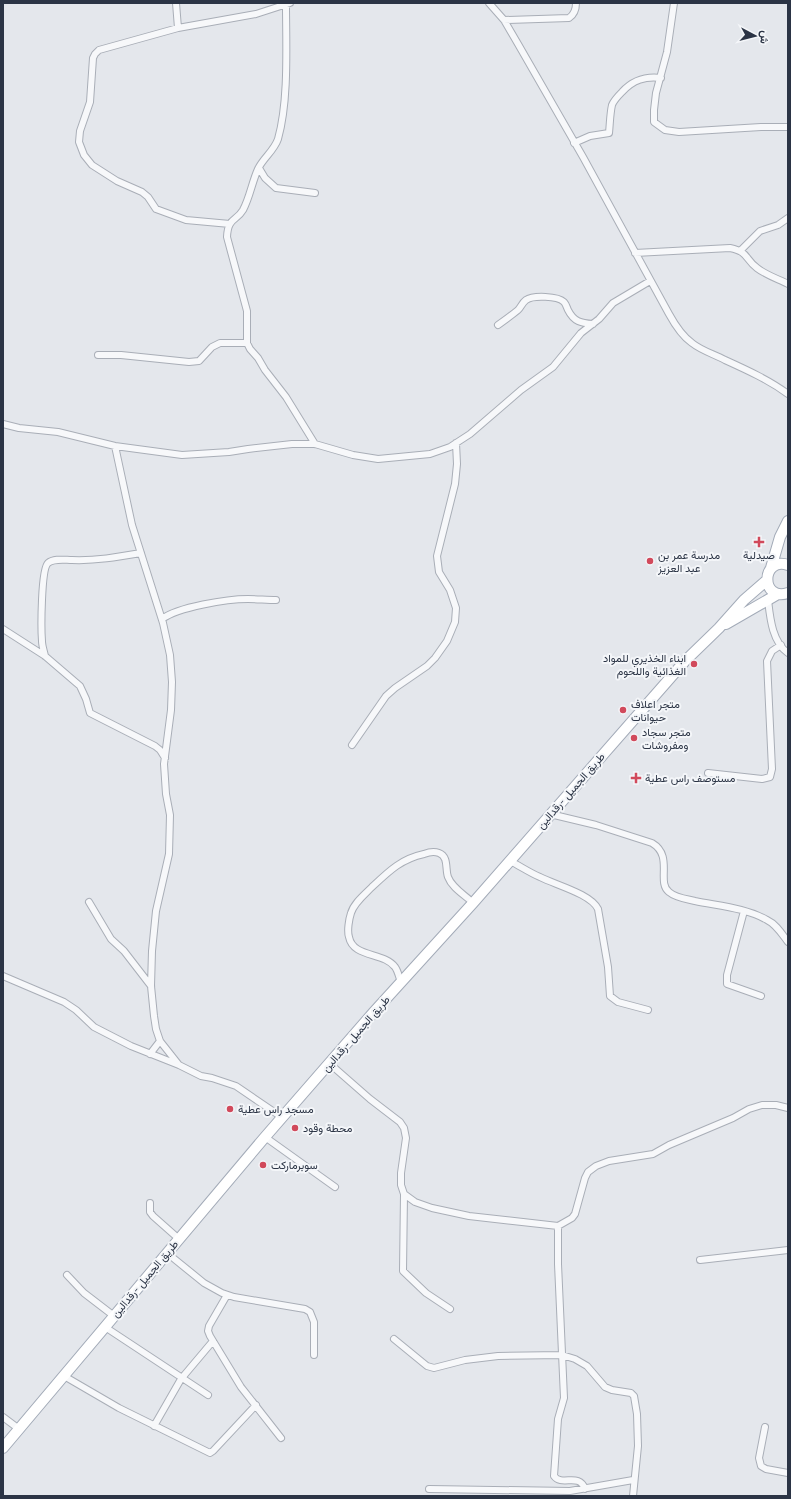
<svg xmlns="http://www.w3.org/2000/svg" width="791" height="1499" font-family="Raleway,Vazirmatn,sans-serif">
<style>
.lines{fill:none;stroke-linecap:round;stroke-linejoin:round}
.minor-casing{stroke:#a9aeb7;stroke-width:8}
.primary-casing{stroke:#a3abb8;stroke-width:12}
.minor{stroke:#f7f8fa;stroke-width:6}
.primary{stroke:#fff;stroke-width:10}
.poi-dot{fill:#d1495b;stroke:#f4f6f9;stroke-width:1.5}
.labels{text-anchor:middle;dominant-baseline:central;stroke-width:4;stroke-linejoin:round;paint-order:stroke}
.poi-label{font-size:11px;fill:#2b3445;stroke:#f4f6f9;text-anchor:start}
.street-label{font-size:11px;fill:#2b3445;stroke:#f4f6f9}
</style>
<rect width="100%" height="100%" fill="#e4e7ec"/>
<g class="lines">
<g class="minor-casing">
<path id="minor" d="M176,3l2,25
M489,3l15,17 14,24 65,113 86,157c6,11 13,22 23,29 10,8 22,11 33,17 22,10 44,20 63,34
M674,3l-7,49 -11,41 -2,17v12l11,8 14,2 82,-5h27
M286,4c0,41 3,96 -8,135 -4,12 -15,19 -20,30 -6,13 -8,28 -15,41 -7,12 -15,7 -16,27l20,74v32l3,6 8,9 7,12 21,27 29,47
M504,20l65,-2c6,-4 7,-9 7,-15
M574,143l16,-7 19,-3c1,-10 1,-19 3,-28 2,-5 6,-9 10,-13 11,-12 23,-16 39,-14
M259,168l6,10 11,10 39,5
M230,224l-44,-4 -30,-11 -8,-12 -6,-5 -25,-11 -25,-16 -8,-10 -5,-13 1,-11 10,-29 3,-44 2,-4 4,-4 79,-22 78,-14 34,-11
M741,250l19,-19 18,-6 10,-7
M635,253l95,-5c19,4 14,10 27,20 9,7 21,11 31,16
M498,325c7,-5 14,-10 20,-15 3,-3 4,-7 8,-10 7,-5 32,-4 38,2 2,2 3,6 4,8 6,12 13,13 25,14
M98,355h23l68,7 10,-1 13,-14 8,-4h27
M3,424l16,4 39,4 57,14 67,9 47,-3 19,-3 44,-5h23l38,11 25,4 52,-5 20,-7 20,-13 51,-44 32,-23 28,-34 18,-14 14,-16 37,-22
M115,446l17,79 31,98 7,32 2,27 -1,28 -7,54 2,30 4,21 -1,39 -13,57 -4,40 -1,35 3,30 2,13 4,12 19,24
M768,600c2,17 4,42 20,53
M162,619c16,-12 65,-20 86,-20 9,0 19,1 28,1
M3,629l42,27 35,30 6,13 4,14 65,33 5,4 5,8
M45,656c-1,-5 -3,-10 -3,-15 -1,-12 -1,-72 6,-78 6,-5 17,-3 24,-3 23,1 46,-3 69,-7
M352,745l34,-49 9,-8 32,-22 8,-8 12,-17 8,-19 1,-14 -6,-18 -11,-18 -2,-16 18,-72 2,-20 -1,-21
M708,773l54,6 8,-2 2,-8 -5,-108 5,-10 9,-6
M550,814l46,11 56,18c22,13 4,39 17,49 7,6 18,7 26,9 24,5 51,7 72,19 9,4 15,14 21,22
M510,861c10,5 20,12 30,16 16,8 51,17 58,32l10,58 2,29 8,6 30,8
M89,902l22,37 13,12 27,35
M744,911l-17,64v9l34,12
M3,976l61,26 12,8 18,17 37,19 48,19 22,11 11,2 24,8 47,32
M401,982c-2,-5 -3,-11 -6,-15 -11,-15 -42,-9 -46,-30 -2,-6 0,-18 2,-24 3,-10 13,-18 21,-26 17,-16 29,-28 52,-33 5,-2 10,-3 15,-1 10,4 6,16 9,24 4,11 17,18 25,26
M150,1054l10,-13
M330,1064l40,35 30,23 4,6 2,10 -5,35v12l3,9 11,8 17,6 37,8 89,10 14,-8 3,-4 10,-36 3,-6 8,-6 13,-5 44,-7 16,-9 64,-27 16,-9 13,-4h14l12,3
M265,1137l70,50
M404,1194l-1,77 23,22 24,16
M150,1203v9l3,4 26,23
M558,1226v38l6,134 -6,21 -4,57c8,11 25,-4 31,13
M167,1253l37,30 18,10 12,4 71,12 5,3 4,10v33
M700,1260l88,-10
M67,1275l17,18 30,23
M227,1295l-18,31 -1,5 2,5 31,51 40,51
M105,1327l103,68
M394,1339l33,27 7,2 31,-8 33,-4 64,-1 13,4 12,7 18,21 7,3 19,3 3,3 3,18 1,32 -5,50
M64,1376l55,32 91,45 3,-2 43,-46
M3,1417l16,12
M154,1426l27,-47 32,-38
M765,1427l-6,31 2,8 5,3 22,4
M429,1489l141,2 63,-11"/>
</g>
<g class="primary-casing">
<path id="primary" d="M788,565c-27,-9 -28,37 0,28
M771,568l9,-31 8,-16
M726,624l52,-30
M3,1448l262,-311 108,-124 100,-110 212,-242 34,-33 25,-28 23,-20"/>
</g>
<use href="#minor" class="minor"/>
<use href="#primary" class="primary"/>
</g>
<g class="poi-dot">
<path d="M757 536h4v4h4v4h-4v4h-4v-4h-4v-4h4z"/>
<circle cx="650" cy="561" r="4"/>
<circle cx="694" cy="664" r="4"/>
<circle cx="623" cy="710" r="4"/>
<circle cx="634" cy="738" r="4"/>
<path d="M634 772h4v4h4v4h-4v4h-4v-4h-4v-4h4z"/>
<circle cx="230" cy="1109" r="4"/>
<circle cx="295" cy="1128" r="4"/>
<circle cx="263" cy="1165" r="4"/>
</g>
<g class="labels">
<g class="poi-label">
<text x="658" y="555">مدرسة عمر بن<tspan x="658" dy="13">عبد العزيز</tspan></text>
<text x="759" y="555" text-anchor="middle">صيدلية</text>
<text x="686" y="658" text-anchor="end">ابناء الخذيري للمواد<tspan x="686" dy="13">الغذائية واللحوم</tspan></text>
<text x="631" y="704">متجر اعلاف<tspan x="631" dy="13">حيوانات</tspan></text>
<text x="642" y="732">متجر سجاد<tspan x="642" dy="13">ومفروشات</tspan></text>
<text x="645" y="778">مستوصف راس عطية</text>
<text x="238" y="1109">مسجد راس عطية</text>
<text x="303" y="1128">محطة وقود</text>
<text x="271" y="1165">سوبرماركت</text>
</g>
<g class="street-label">
<text transform="translate(571 791) rotate(-49)">طريق الجميل -رقدالين</text>
<text transform="translate(356 1034) rotate(-49)">طريق الجميل -رقدالين</text>
<text transform="translate(145 1279) rotate(-50)">طريق الجميل -رقدالين</text>
</g>
</g>
<rect width="791" height="1499" fill="none" stroke="#2b3445" stroke-width="8"/>
<g transform="translate(755 36) rotate(97)" stroke="#f4f6f9" stroke-width="3" paint-order="stroke">
<path d="M0-3L7 15L0 10L-7 15Z" fill="#2b3445"/>
<text y="-6" font-size="11" font-weight="bold" text-anchor="middle" fill="#2b3445">ش</text>
</g>
</svg>
